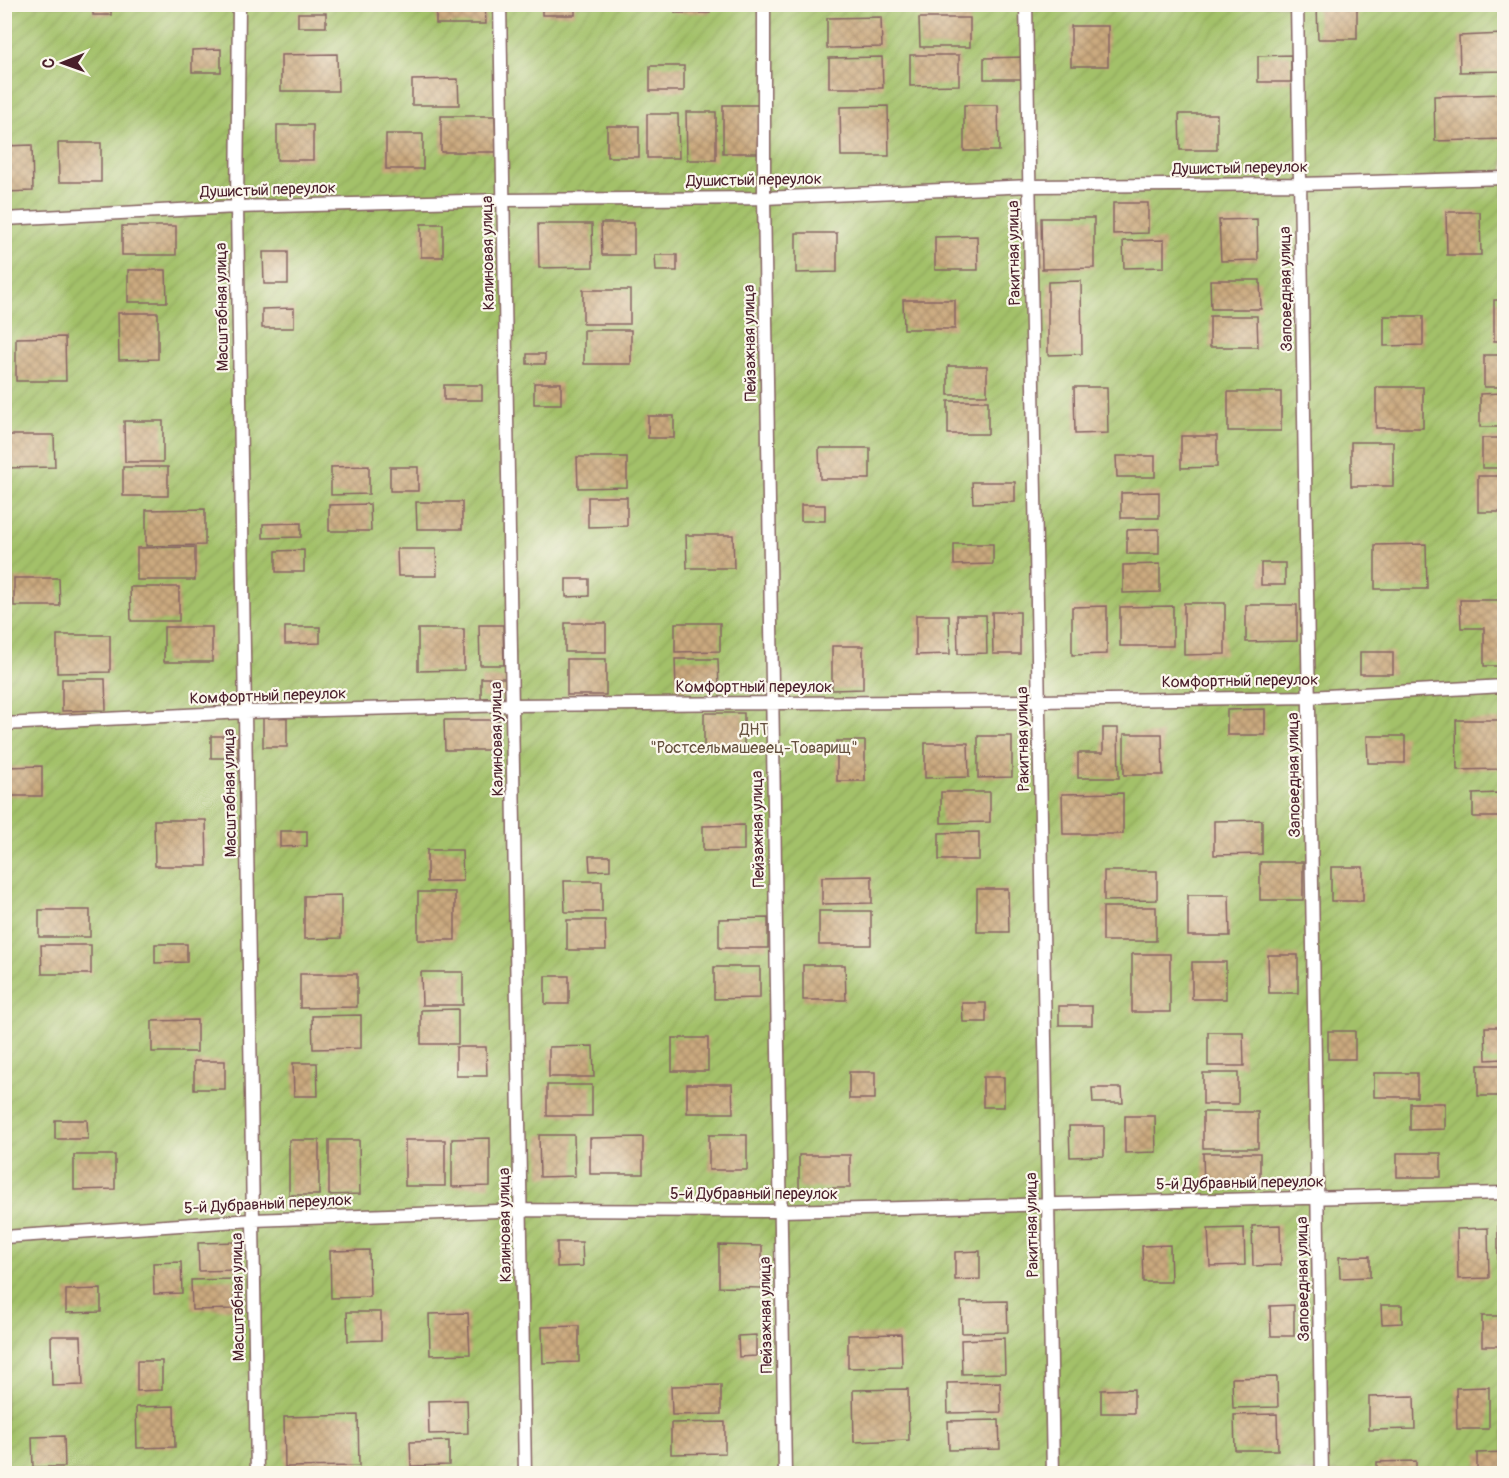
<svg xmlns="http://www.w3.org/2000/svg" width="1509" height="1478" font-family="Pangolin,sans-serif">
<style>
.garden{fill:url(#garden-furrows);stroke:#76704a;stroke-width:1.5}
.building{fill:url(#building-cross-hatch)}
.lines{fill:none;stroke-linecap:round;stroke-linejoin:round}
.lane-casing{stroke:#866463;stroke-width:15}
.lane{stroke:#fff;stroke-width:12}
.labels{text-anchor:middle;dominant-baseline:central;stroke-width:4.5;stroke-linejoin:round;paint-order:stroke}
.street-label{font-size:16px;fill:#4a1f2b;stroke:#fbf7ec}
.park-label{font-size:16px;fill:#65503e;stroke:#fbf7ec}
</style>
<defs>
<pattern id="garden-furrows" width="10" height="10" patternUnits="userSpaceOnUse" patternTransform="scale(1.5)"><rect width="10" height="10" fill="#a3c169"/><path d="M-1 1l2-2M0 10L10 0M9 11l2-2" fill="none" stroke="#8ea55b"/></pattern>
<pattern id="building-cross-hatch" width="8" height="8" patternUnits="userSpaceOnUse" patternTransform="scale(1.5)"><rect width="8" height="8" fill="#cbaa7f"/><path d="M0 0l8 8M0 8l8-8" fill="none" stroke="#a78a68"/></pattern>
</defs>
<rect width="100%" height="100%" fill="#fbf7ec"/>
<filter id="ink" filterUnits="userSpaceOnUse"><feTurbulence type="fractalNoise" baseFrequency=".0167" numOctaves="2"/><feDisplacementMap in="SourceGraphic" scale="12" xChannelSelector="R" yChannelSelector="G"/><feConvolveMatrix kernelMatrix="1 2 1 2 8 2 1 2 1" color-interpolation-filters="sRGB"/></filter>
<filter id="wash" filterUnits="userSpaceOnUse"><feTurbulence type="fractalNoise" baseFrequency=".008" numOctaves="4" result="noise"/><feDisplacementMap in="SourceGraphic" scale="24" xChannelSelector="R" yChannelSelector="G"/><feGaussianBlur stdDeviation="1.35" result="paint"/><feColorMatrix in="noise" values="0 0 0 0 0 0 0 0 0 0 0 0 0 0 0 0 0 1.4 0 .05"/><feComposite in="paint" operator="in"/></filter>
<g filter="url(#wash)">
<rect width="100%" height="100%" fill="#f5e3ca"/>
<path class="garden" d="M5,5h1499v1468h-1499z"/>
<g id="blocks">
<path class="building" d="M93,4h18v11h-18z
M436,4h49l1,20h-50z
M542,4h33v11h-33z
M675,4h35v9h-35z
M1057,4h34v4h-34z
M1357,5v34h-39l-1,-33z
M298,13h28v14h-28z
M881,17l1,30 -55,1v-30z
M919,18h51v29h-50z
M1071,26h37v40h-37z
M1503,34l1,37 -44,1 -1,-36z
M221,49v23h-29v-22z
M337,54l1,37h-57v-36z
M910,55h49v30l-49,1z
M1291,55v27h-33v-26z
M882,57l1,31h-54v-30z
M1023,57v22h-39v-21z
M650,66h34v25h-34z
M458,79l1,26h-47v-25z
M1504,94v45l-69,2 -1,-45z
M723,105h38v48h-38z
M964,105h34l1,46h-35z
M888,106l1,50h-48l-1,-49z
M686,112h30v48h-29z
M647,114h31l1,44h-32z
M1179,114h38v36h-37z
M441,116h54l1,36h-55z
M277,125h36v35h-36z
M607,126h32v31h-32z
M386,134h37v35h-37z
M58,143h43v39h-42z
M32,145l1,46 -29,1v-46z
M1113,203h35v30l-35,1z
M1446,212h34l1,43h-34z
M1041,218h53v50l-52,1z
M1257,219l1,41 -37,1 -2,-41z
M601,223h33v32h-32z
M421,224h22v33h-22z
M538,224h54l1,43 -54,1z
M122,226h54v29h-54z
M796,233h41v39l-41,1z
M977,236l1,34h-43v-33z
M1164,240v27l-40,1 -1,-27z
M263,252h25v32h-24z
M655,255h22v16h-21z
M128,270h38l1,32h-39z
M1210,280h50l1,29h-50z
M1081,281l1,73 -34,1v-73z
M583,290h47v34h-47z
M903,300h52v29h-51z
M1494,300h10v41h-10z
M294,308v20h-32v-19z
M118,313h40v46l-39,1z
M1210,316h47l1,31h-48z
M1384,316h39v29l-39,1z
M584,330h47v34h-47z
M65,337l1,44h-50v-43z
M527,354h18v10h-18z
M1484,355h20v32h-20z
M948,366h39v29h-39z
M534,383h27v21h-27z
M444,385h38v15h-38z
M1074,387h33l1,46 -33,1z
M1376,387h47v41h-47z
M1228,392h53v39h-53z
M1504,393v34h-24v-33z
M948,401h40v33h-40z
M648,416h26v22h-26z
M124,421h39v41h-38z
M4,435h50l1,32 -51,1z
M1181,436h36v31l-36,1z
M1482,438h22v30h-22z
M1351,442h42v44h-42z
M819,448h51v31h-50z
M1116,456h39v21h-38z
M577,457h50v30l-49,1z
M369,466v28l-38,1v-28z
M123,467h45v29h-45z
M390,467h28v24h-28z
M1478,476h26v36h-26z
M972,482h43v20l-42,1z
M1159,492v26h-38v-25z
M588,497h39v29l-39,1z
M416,502h46v27h-45z
M370,504l1,27h-42v-26z
M801,505h24v16h-24z
M205,509v36l-59,1v-36z
M301,523v14l-38,1v-14z
M1159,529v25h-32v-24z
M686,535h47l1,33h-47z
M954,544h39v20l-39,1z
M1426,544l1,45h-52v-44z
M195,547v33h-58v-32z
M397,549h39l1,27h-39z
M304,550v22h-28v-21z
M1261,563h24v22h-24z
M1160,564v28l-37,1v-28z
M14,578h45l1,28h-46z
M566,579h23v17l-23,1z
M130,587h49v34h-48z
M1460,600h44v66h-20v-38h-23z
M1184,603h41v51l-41,1z
M1246,605h51v36l-51,1z
M1107,606v48l-35,1v-48z
M1173,606v40h-53v-39z
M992,612h28v42h-27z
M916,615h33l1,39 -34,1z
M957,615h29l1,38 -29,1z
M565,623h41v29h-41z
M675,623h45v28l-45,1z
M479,625h24l1,40h-24z
M164,627h48v35h-48z
M285,627h35v16l-35,1z
M418,629h46v41l-46,1z
M57,635h53v37l-53,1z
M832,646h31v43l-31,1z
M1360,652h33v22h-33z
M567,659h39v36h-39z
M675,659h43l1,30 -43,1z
M481,678h24v19l-24,1z
M62,679h43l1,31 -44,1z
M1265,709v26h-38v-25z
M263,710h24v37h-24z
M704,713h40v36h-40z
M444,720h55v30h-54z
M1456,720h44l-1,49 -42,1z
M1103,728h15l1,50h-41v-25h25z
M1124,734h38l1,41h-39z
M211,736h27v22h-27z
M978,736h34v41l-34,1z
M1367,736h38v27h-37z
M837,741h28v40h-28z
M925,743h43l1,34 -44,1z
M42,766v30h-36v-29z
M941,792h49v30l-49,1z
M1123,793v41h-60l-1,-40z
M1499,793v24h-26v-23z
M154,820h52l1,46h-52z
M1262,820v34l-48,1v-34z
M744,825v25l-41,1v-25z
M280,831h27v15l-27,1z
M979,832v28h-40v-27z
M427,850h35l1,31 -36,1z
M589,856h21v14l-20,1z
M1260,862h43v38h-43z
M1331,867h32v34h-32z
M1104,871h53v29l-53,1z
M872,876v27l-50,1v-27z
M564,881h38v31h-37z
M977,889h31l1,43h-32z
M418,892h37v48h-37z
M341,895v43l-37,1v-43z
M1188,895h41l1,41h-42z
M1103,907h53v34h-53z
M39,910h51v27h-51z
M819,911h52v34h-52z
M768,918v30h-49v-29z
M567,920h38l1,30h-39z
M155,944h32v18l-32,1z
M41,945h50v29h-49z
M1132,954h38v58h-38z
M1268,955h30v38h-29z
M1192,962h34v37h-34z
M803,965h42l1,35h-43z
M714,967h46v31l-46,1z
M421,972h42v33h-41z
M300,974h57v33l-57,1z
M545,976h24v28h-24z
M962,1003h24v19h-23z
M1059,1006h33v19h-33z
M458,1009v35h-37v-34z
M361,1015v33l-48,1 -1,-33z
M197,1020v32h-45v-31z
M1485,1027h19v32l-18,1z
M1328,1031h27v28h-27z
M1208,1032h35l1,34h-36z
M672,1038h36v33h-36z
M593,1046l1,31h-45v-30z
M456,1047h30l1,29h-31z
M194,1061h31v28h-31z
M293,1063h24l1,33h-24z
M1478,1065h26v31h-26z
M849,1072h26v27h-26z
M1203,1073h35v31h-35z
M1374,1073h43v24h-43z
M983,1077h21v30h-21z
M687,1084h45l1,29h-46z
M547,1085h45v31h-45z
M1092,1088h30l1,15h-30z
M1410,1103h35v26l-35,1z
M1203,1112h55v36h-55z
M1125,1116h30l1,36 -31,1z
M55,1120h32l1,19h-33z
M1069,1126h35v30l-34,1z
M539,1135h35l1,41 -35,1z
M709,1135h38v35h-38z
M643,1137v37h-53v-36z
M490,1138v48l-38,1v-48z
M289,1140h30v55h-30z
M329,1140h30l1,54 -31,1z
M405,1140h40v46h-40z
M1203,1153h57v35h-56z
M1397,1153h44v24h-44z
M74,1155h41v34l-41,1z
M799,1155h51v33h-51z
M1280,1225l1,40 -28,1 -1,-40z
M1498,1226h6v49h-6z
M1244,1228l1,37 -35,1 -2,-37z
M1488,1228l1,50 -31,1 -1,-50z
M239,1242l1,28 -41,1 -1,-28z
M557,1242h25l1,24 -26,1z
M719,1245l43,1v42l-43,-1z
M1170,1245l1,37h-28l-1,-36z
M369,1250l1,47 -39,1 -1,-47z
M980,1251v28l-25,1v-28z
M1370,1256v21l-30,1 -1,-21z
M181,1262l1,31 -28,1 -1,-31z
M234,1279v30l-42,1 -1,-30z
M101,1289v23l-35,1v-23z
M1007,1301l1,31 -46,1 -1,-31z
M1294,1305v31h-23l-1,-30z
M1381,1305h21v18l-20,1z
M347,1312h34v28l-33,1z
M468,1313l2,41 -40,1 -1,-41z
M1482,1316h22v30h-22z
M579,1326v36l-36,1 -1,-36z
M901,1334l1,33 -54,1v-33z
M756,1335v21l-17,1 -1,-21z
M51,1336h30l2,49 -31,1z
M1004,1338l1,35 -43,1 -1,-34z
M137,1361h25v29l-25,1z
M1277,1377l1,30 -45,1 -1,-30z
M1000,1382l1,30 -53,1 -1,-30z
M721,1385v29l-49,1 -1,-29z
M1489,1387v42h-32l-1,-41z
M908,1389l1,51 -55,2 -1,-52z
M1134,1389v24h-33v-23z
M1414,1396l1,33 -46,1v-33z
M467,1400l1,33 -39,1 -1,-33z
M174,1406l1,41 -38,1 -1,-41z
M1277,1414l1,36h-43l-1,-35z
M358,1415l1,51 -74,1 -1,-50z
M999,1420l1,29 -51,1 -1,-29z
M725,1422v31l-54,1v-31z
M64,1436l1,31h-32l-1,-30z
M449,1441v24l-38,1 -1,-24z
M1504,1452v22h-27v-21z
M1416,1461v13h-39v-12z
M1107,1468v6h-32v-5z
M717,1470v4h-52v-2z"/>
</g>
</g>
<g filter="url(#ink)">
<use href="#blocks" fill-opacity="0" stroke="#866463" stroke-width="1.5"/>
<g class="lines">
<g class="lane-casing">
<path id="lane" d="M239,4l-2,203 20,1267
M500,4l25,1470
M764,4v194l21,1276
M1026,4l27,1470
M1297,4l25,1470
M4,219l233,-12 267,-7 260,-2 266,-12 271,-2 203,-6
M4,724l241,-12 267,-7 527,-4 270,-4 195,-11
M4,1237l249,-17 268,-10 260,1 723,-18"/>
</g>
<use href="#lane" class="lane"/>
</g>
</g>
<g class="labels">
<g class="street-label">
<text transform="translate(1240 168) rotate(-1)">Душистый переулок</text>
<text transform="translate(754 180) rotate(-1)">Душистый переулок</text>
<text transform="translate(268 190) rotate(-2)">Душистый переулок</text>
<text transform="translate(488 253) rotate(-91)">Калиновая улица</text>
<text transform="translate(1014 253) rotate(-91)">Ракитная улица</text>
<text transform="translate(1286 289) rotate(-91)">Заповедная улица</text>
<text transform="translate(222 307) rotate(-91)">Масштабная улица</text>
<text transform="translate(750 343) rotate(-91)">Пейзажная улица</text>
<text transform="translate(1240 681) rotate(-1)">Комфортный переулок</text>
<text x="754" y="687">Комфортный переулок</text>
<text transform="translate(268 696) rotate(-2)">Комфортный переулок</text>
<text transform="translate(497 739) rotate(-91)">Калиновая улица</text>
<text transform="translate(1023 739) rotate(-91)">Ракитная улица</text>
<text transform="translate(1294 775) rotate(-91)">Заповедная улица</text>
<text transform="translate(230 793) rotate(-91)">Масштабная улица</text>
<text transform="translate(758 829) rotate(-91)">Пейзажная улица</text>
<text transform="translate(1240 1183) rotate(-1)">5-й Дубравный переулок</text>
<text x="754" y="1194">5-й Дубравный переулок</text>
<text transform="translate(268 1204) rotate(-3)">5-й Дубравный переулок</text>
<text transform="translate(505 1225) rotate(-91)">Калиновая улица</text>
<text transform="translate(1032 1225) rotate(-91)">Ракитная улица</text>
<text transform="translate(1303 1279) rotate(-91)">Заповедная улица</text>
<text transform="translate(238 1297) rotate(-91)">Масштабная улица</text>
<text transform="translate(766 1315) rotate(-91)">Пейзажная улица</text>
</g>
<g class="park-label">
<text x="754" y="730">ДНТ<tspan x="754" dy="18">"Ростсельмашевец-Товарищ"</tspan></text>
</g>
</g>
<rect width="1509" height="1478" fill="none" stroke="#fbf7ec" stroke-width="24"/>
<g transform="translate(63 63) rotate(269)" stroke="#fbf7ec" stroke-width="4.5" paint-order="stroke">
<path d="M0-4.5L10 22L0 15L-10 22Z" fill="#4a1f2b"/>
<text y="-9" font-size="16" font-weight="bold" text-anchor="middle" fill="#4a1f2b">С</text>
</g>
</svg>
